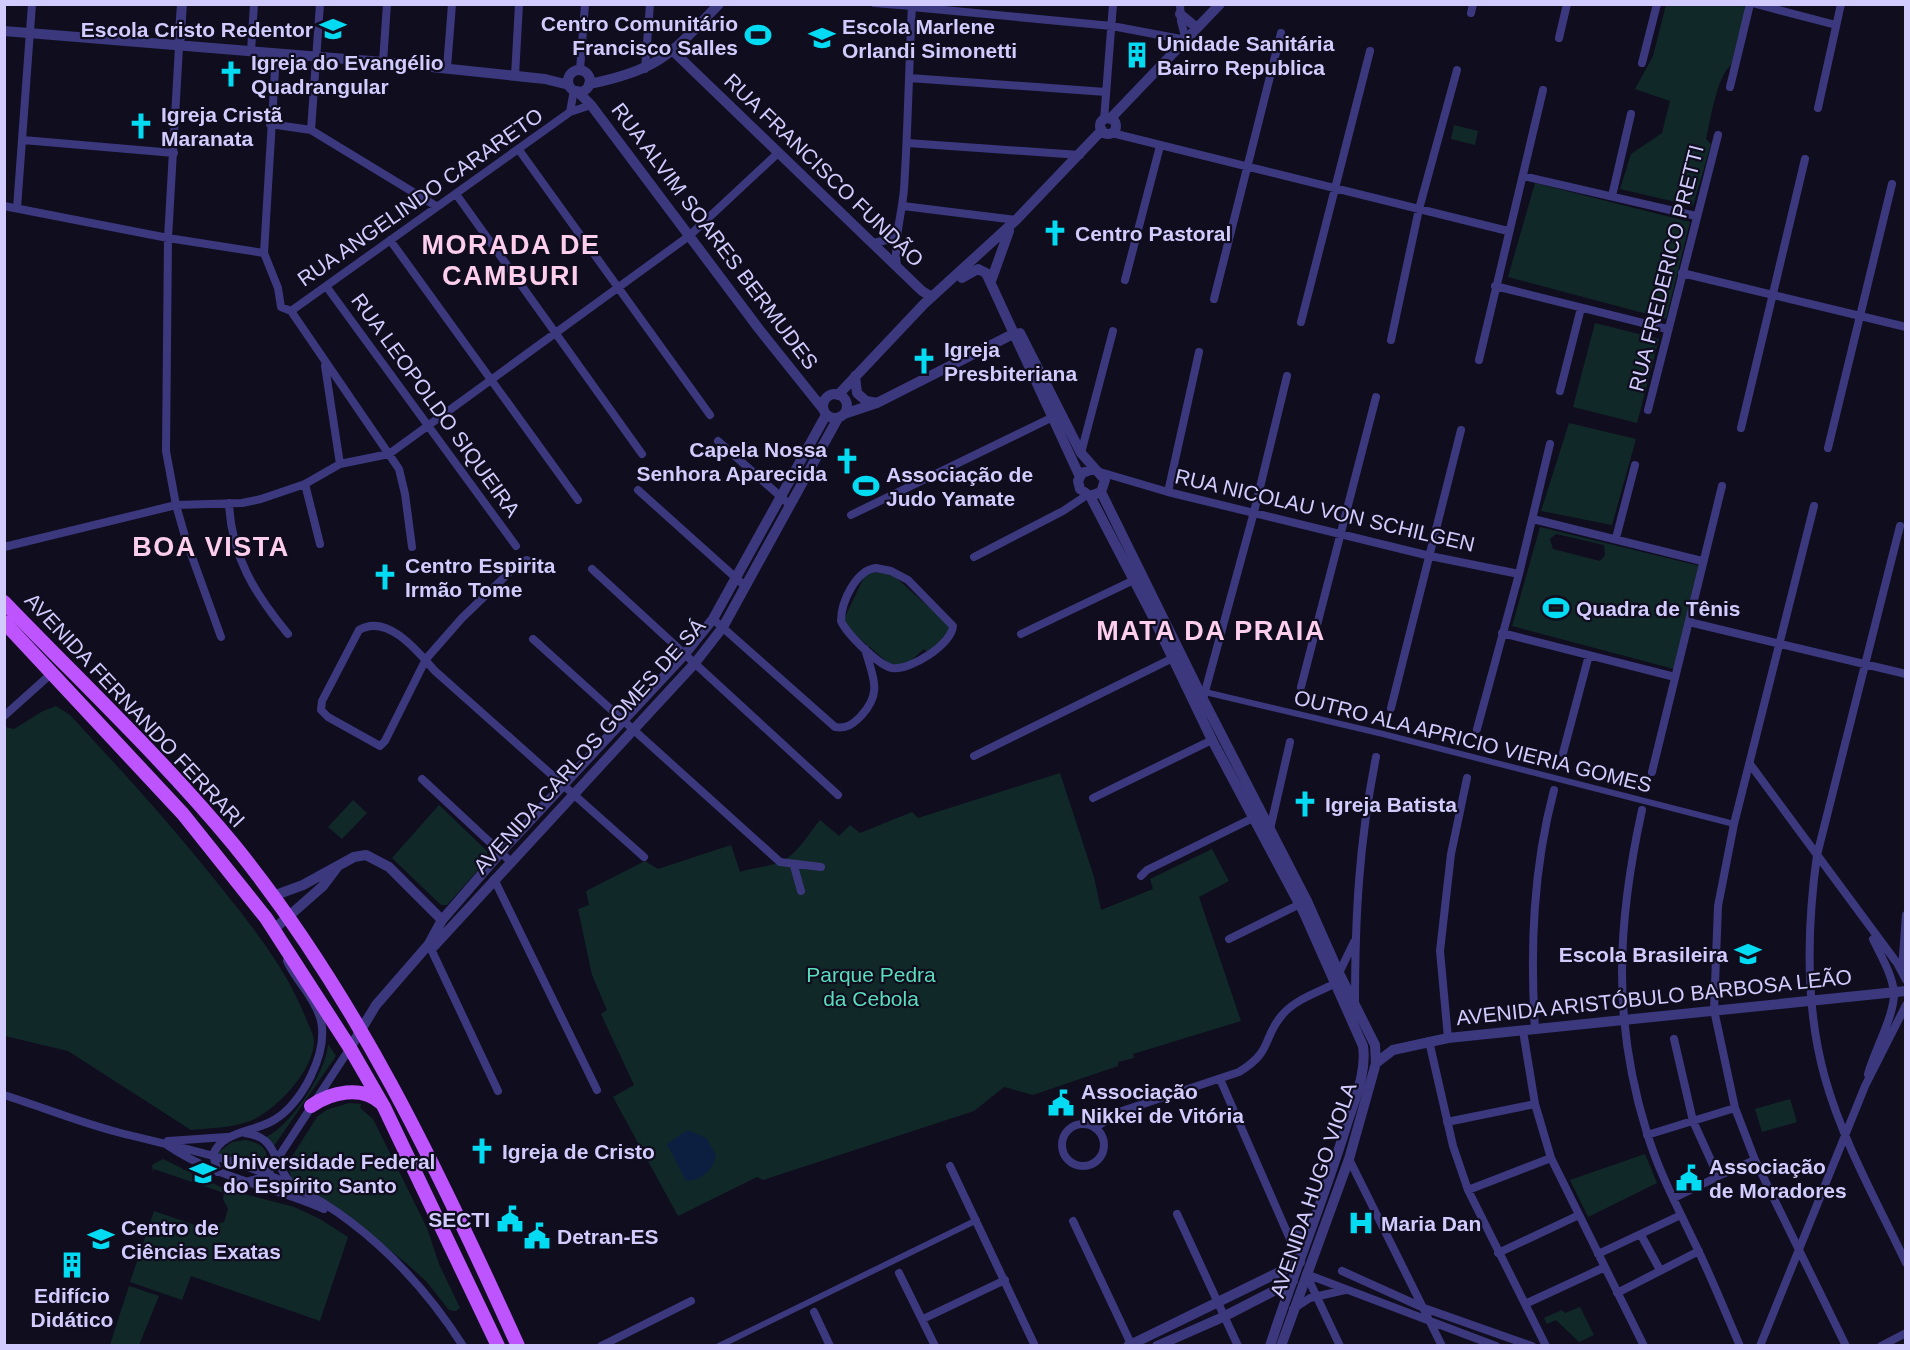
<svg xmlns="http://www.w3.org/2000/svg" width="1910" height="1350" font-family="Arial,sans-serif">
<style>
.green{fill:#102928;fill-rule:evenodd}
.water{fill:#0c1f40}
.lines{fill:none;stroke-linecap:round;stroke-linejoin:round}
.pedestrian{stroke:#3b387e;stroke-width:6}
.minor{stroke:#3b387e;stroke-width:8}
.tertiary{stroke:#3b387e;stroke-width:10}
.primary{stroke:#be54fd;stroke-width:14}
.labels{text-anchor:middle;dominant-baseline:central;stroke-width:4.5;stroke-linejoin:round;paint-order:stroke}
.poi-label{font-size:21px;font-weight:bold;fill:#d2ccfe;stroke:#100d1f;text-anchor:start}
.street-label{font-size:21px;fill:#d2ccfe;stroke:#100d1f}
.park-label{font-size:21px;fill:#59ddbc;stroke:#100d1f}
.district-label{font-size:27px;font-weight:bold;letter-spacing:1.5px;fill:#feceed;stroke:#100d1f}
</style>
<rect width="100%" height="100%" fill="#100d1f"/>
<path class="green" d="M1737,4l9,3 -15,58c-15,13 -20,54 -25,74l5,5 -18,62 -73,-17 11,-35 31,-21 8,-32 -35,-12 18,-33 13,-51z
M1454,125l24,6 -3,14 -24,-6z
M1535,183l155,39 -24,97 -158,-42z
M1595,323l64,16 -22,84 -64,-16z
M1569,423l67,16 -24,86 -71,-14z
M1540,527l160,39 -26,103 -162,-43zM1556,534l48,11 1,10 -5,6 -47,-12 -3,-10z
M867,571l26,4 57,51v6l-21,22 -5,-5 -16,14 -15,4 -48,-41 -1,-7z
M56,706l14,9c53,57 105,114 153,175 32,40 63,79 82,126 3,8 9,19 9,26 -1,30 -39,69 -64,79 -18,7 -41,7 -59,9l-123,-79 -63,-15v-309l9,2 29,-18z
M1060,773l34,104 7,33 52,-21 -3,-10 62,-30 17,32 -30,16 42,124 -108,33 1,4 -16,4v4l-85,29 -29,-8 -30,24 -211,69 -6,-3 -79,39 -65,-119 21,-12 -33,-71 6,-4 -15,-35 -14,-66 11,-4 -3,-14 59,-30 13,8 73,-24 9,27c14,-5 33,-5 46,-13 13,-8 24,-27 34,-39l19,16 11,-11 10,8 52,-21 6,6z
M353,800l14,13 -25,26 -14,-12z
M439,805l48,46 1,8 -41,46h-6l-49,-47z
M328,1044l8,12 -62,90 -10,-8c26,-10 63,-67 64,-94z
M1790,1099l7,23 -35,10 -7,-23z
M349,1103l12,1 -1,4 13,11 54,109 12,36 21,44 -4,3 -7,-1 -23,-29 -20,-18 -67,-52 -42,-25 -5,-7 -3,-9 2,-12 26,-41 9,-7z
M246,1140c18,4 26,12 17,30l-46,-17 15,-11z
M1645,1154l12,29 -69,34 -18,-37z
M163,1159l62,30 69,18 26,12 28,18 -28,84 -129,-45 -9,24 -52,-18 24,-71 58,20 2,-6 10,-3 4,-13 -5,-10 1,-6 -70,-24 -1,4 -1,-8z
M129,1286l30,10 -20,49h-29z
M1580,1307l14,28 -15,7 -23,-22 -9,4 -3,-6 18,-8 3,3z"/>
<path class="water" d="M688,1130l18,8 10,17c-2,15 -16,26 -30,26l-19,-37z"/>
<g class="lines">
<path class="pedestrian" d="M874,4l38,3
M1205,692l178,42 351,90
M719,1346l258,-126"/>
<path class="minor" d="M1756,4l80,21
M912,7l200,19 74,14 -5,-19 -1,-17
M1471,13l2,-9
M1559,38l8,-34
M179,47l-11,191 -2,213 10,54 10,35 35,97
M251,51l3,-47
M276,54l-12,199 14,35 3,19 10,4 108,158 6,25 7,53
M383,62l4,-58
M1642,63l15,-59
M447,68l5,-64
M645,69l5,-65
M580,70l5,-66
M515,76l4,-72
M909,78l197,14
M1730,87l20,-83
M1818,108l23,-104
M570,112l4,-22
M1104,120l9,-116
M270,124l41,6 125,76
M311,130l9,-126
M1112,133l396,98
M23,140l151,13
M907,143l173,12
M519,150l191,265
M1523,176l173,40
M456,194l186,260
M1612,196l19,-82
M4,206l164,32 96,15
M903,206l113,14
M17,208l15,-204
M390,240l188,260
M873,243l23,-5
M897,266c-4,-26 5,-51 7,-77 4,-62 5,-123 8,-185
M1682,273l224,54
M1125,280l35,-134
M326,286l190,260
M1495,286l172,43
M1214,299l67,-266
M291,311l279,-199 21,-7
M1301,322l69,-271
M1391,340l28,-131 38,-139
M1479,360l64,-270
M325,366l15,98
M1560,391l21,-83
M1648,410l70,-275
M1741,428l64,-269
M718,441l71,63
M1828,448l64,-264
M1081,453l32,-122
M1100,472l68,20 262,64 89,18
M305,484l15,60
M638,490l107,96
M1168,492l31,-140
M229,503c2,53 26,91 59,131
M1814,506l-80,318 -16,82 -4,104 21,98 20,52 91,186
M851,515l202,-98
M1533,519l169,42
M1900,526l-83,329c-10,72 -12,152 8,223 18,64 52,124 81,185
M1616,538l19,-73
M4,547l172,-42 66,-2 19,-4 44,-15 35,-20 49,-10 300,-218 89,-83
M974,557l89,-46 24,-16
M536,566l-9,-6 -9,4 -56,54 -36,41 -41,82 -5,5 -52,-29 -7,-7 1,-9 37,-71c29,-17 60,23 76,41l209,186
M876,568l15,3 17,9 45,46c-1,18 -43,45 -61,42 -14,-3 -45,-34 -51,-47 0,-19 15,-51 35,-53z
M592,569l246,226
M713,619l122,108c12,2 18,-3 26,-11 22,-24 12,-38 4,-67
M1689,622l217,52
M1502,633l173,44
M1021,634l113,-54
M533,639l247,223 41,5
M1301,687l75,-290
M1203,699l51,-187 33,-136
M1391,708l70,-278
M4,716l48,-43
M1477,729l42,-155 31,-130
M1563,753l26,-98
M974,756l199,-98
M1750,764l147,199 9,17
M1652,772l70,-286
M422,779l88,82
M1093,798l119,-58
M1642,810c-25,114 -30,211 5,323 12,40 33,79 51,117 15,31 28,64 42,96
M1270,829l20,-87
M794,866l7,25
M1141,876l6,-6 106,-52
M494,879l103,211
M1229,939l71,-35
M431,949l67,142
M1902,970l4,-55
M1339,973l15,-31
M1355,1003c0,-86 4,-161 21,-246
M1535,1029c-5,-81 -2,-160 19,-239
M1523,1031l12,73 16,54 93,188
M1448,1038l-8,-87 11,-97 16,-76
M1674,1039l19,82 25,55 37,-16
M1429,1041l24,105 15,44 78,156
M1868,1074c6,-23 27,-59 26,-82 -2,-18 -13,-36 -21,-53
M1220,1079l80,183
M4,1095c38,12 75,27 113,37 50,13 101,22 149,42 82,32 150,98 197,172
M1447,1122l88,-18
M1062 1145a21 21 0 1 1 42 0a21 21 0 1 1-42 0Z
M1095,1128l24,-16 120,-40c35,-21 23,-35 44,-58 13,-15 36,-22 53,-31
M245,1133c33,4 27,29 45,49
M1647,1135l88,-27
M168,1141l59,-4
M167,1145c48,33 105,41 157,64
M1349,1159l93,187
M950,1166l85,180
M218,1172l-5,-17c8,-24 42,-23 61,-35 28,-16 54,-67 47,-99 -5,-22 -25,-40 -34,-60
M249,1181l11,-3 10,-8 80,-122
M1468,1190l83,-32
M1674,1198l39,-19
M1177,1214l61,132
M1073,1221l59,125
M1289,1232l19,6
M1641,1235l19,35
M1498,1253l81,-38
M1598,1254l83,-39
M1342,1271l82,37 108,38
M899,1273l36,73
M1306,1274l190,72
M1306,1274l34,72
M1617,1293l82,-42
M1525,1304l80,-37
M1293,1309l17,-11 35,-8
M814,1312l16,34
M923,1319l82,-39
M601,1346l90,-45
M1760,1346l105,-260 41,-81
M1881,1346l25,-13"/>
<path class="tertiary" d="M1180,14l17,14
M4,31l379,31 162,17 24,6
M179,47l3,-43
M674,52l248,239 10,6
M568 81a11 11 0 1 1 22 0a11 11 0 1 1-22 0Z
M589,84c70,-14 82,-30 130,-80
M577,91l14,14 168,224 64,80
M1100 126a8 8 0 1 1 16 0a8 8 0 1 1-16 0Z
M1110,119l110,-115
M962,278l16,-9 8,4 94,204
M991,281l18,-50
M1020,333l61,120 24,27 -4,12 -11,4 -10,-7 -2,-8 4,-8 11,-4
M855,376l2,17 9,8 11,2
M823 406a12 12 0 1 1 24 0a12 12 0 1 1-24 0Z
M838,395l86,-91 92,-84 86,-90
M844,414l33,-11 136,-69
M1101,492l102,207 104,202 32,72 36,72 1,18 -27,96 -68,187
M1090,496l62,119 60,125 92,173 59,133c4,27 -9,55 -17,81 -23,74 -52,145 -76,219
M273,896l30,-11 51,-28 12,-2 23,12 53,53
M273,930l50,-44 15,-20
M434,946l261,-283 28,-36 115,-209
M350,1048l26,-43 53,-61 13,-24 59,-68 184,-198 28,-35 113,-204
M1376,1063l17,-13 55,-12 458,-47
M1128,1346l172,-84
M1157,1346l66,-29 70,-36"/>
<path class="primary" d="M4,602c77,80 159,157 230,243 121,149 205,326 284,501
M4,622l179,192 83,104 84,130 34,59 114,239
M311,1106c20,-14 51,-21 70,-3"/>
</g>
<defs>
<g id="school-bare" transform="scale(2.07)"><path d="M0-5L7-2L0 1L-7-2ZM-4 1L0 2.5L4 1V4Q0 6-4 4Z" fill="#03dbf3" stroke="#100d1f" stroke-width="2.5" paint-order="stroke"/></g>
<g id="stadium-bare" transform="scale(2.07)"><path d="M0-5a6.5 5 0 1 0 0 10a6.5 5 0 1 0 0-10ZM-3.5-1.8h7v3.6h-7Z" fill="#03dbf3" stroke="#100d1f" stroke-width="2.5" paint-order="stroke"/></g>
<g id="university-bare" transform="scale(2.07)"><path d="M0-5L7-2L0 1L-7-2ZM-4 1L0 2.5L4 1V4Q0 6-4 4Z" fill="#03dbf3" stroke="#100d1f" stroke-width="2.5" paint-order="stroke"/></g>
<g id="building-bare" transform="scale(2.07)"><path d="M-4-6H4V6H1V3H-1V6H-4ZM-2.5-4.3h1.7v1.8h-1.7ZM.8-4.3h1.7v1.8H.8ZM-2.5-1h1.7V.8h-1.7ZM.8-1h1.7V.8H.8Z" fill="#03dbf3" stroke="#100d1f" stroke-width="2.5" paint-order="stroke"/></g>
<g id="church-bare" transform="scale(2.07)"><path d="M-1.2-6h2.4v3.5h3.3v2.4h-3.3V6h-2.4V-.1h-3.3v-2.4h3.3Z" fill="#03dbf3" stroke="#100d1f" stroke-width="2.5" paint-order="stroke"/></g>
<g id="civic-bare" transform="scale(2.07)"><path d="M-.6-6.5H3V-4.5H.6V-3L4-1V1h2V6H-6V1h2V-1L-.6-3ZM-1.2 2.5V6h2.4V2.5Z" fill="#03dbf3" stroke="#100d1f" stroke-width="2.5" paint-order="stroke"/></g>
<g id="hospital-bare" transform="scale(2.07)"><path d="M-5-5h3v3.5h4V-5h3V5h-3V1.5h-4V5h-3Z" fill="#03dbf3" stroke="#100d1f" stroke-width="2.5" paint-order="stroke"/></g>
</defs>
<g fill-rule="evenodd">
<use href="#school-bare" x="333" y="29"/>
<use href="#stadium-bare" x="758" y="35"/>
<use href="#university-bare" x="822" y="38"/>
<use href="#building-bare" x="1137" y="55"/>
<use href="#church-bare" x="231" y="74"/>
<use href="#church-bare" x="141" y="126"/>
<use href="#church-bare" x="1055" y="233"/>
<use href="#church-bare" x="924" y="361"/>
<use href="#church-bare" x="847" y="461"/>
<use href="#stadium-bare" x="866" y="486"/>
<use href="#church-bare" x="385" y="577"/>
<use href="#stadium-bare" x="1556" y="608"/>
<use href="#church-bare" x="1305" y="804"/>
<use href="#school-bare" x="1748" y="954"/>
<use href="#civic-bare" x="1061" y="1103"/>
<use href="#church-bare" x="482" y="1151"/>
<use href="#university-bare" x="203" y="1173"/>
<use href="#civic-bare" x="1689" y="1178"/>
<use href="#civic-bare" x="510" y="1219"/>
<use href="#hospital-bare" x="1361" y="1223"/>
<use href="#civic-bare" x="537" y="1236"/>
<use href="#university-bare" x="101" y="1239"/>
<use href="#building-bare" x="72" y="1265"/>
</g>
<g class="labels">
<g class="poi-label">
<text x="738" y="23" text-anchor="end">Centro Comunitário<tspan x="738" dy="24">Francisco Salles</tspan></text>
<text x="842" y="26">Escola Marlene<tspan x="842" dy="24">Orlandi Simonetti</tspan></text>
<text x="313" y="29" text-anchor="end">Escola Cristo Redentor</text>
<text x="1157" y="43">Unidade Sanitária<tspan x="1157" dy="24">Bairro Republica</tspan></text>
<text x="251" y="62">Igreja do Evangélio<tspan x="251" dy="24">Quadrangular</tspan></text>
<text x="161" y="114">Igreja Cristã<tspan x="161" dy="24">Maranata</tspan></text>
<text x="1075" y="233">Centro Pastoral</text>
<text x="944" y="349">Igreja<tspan x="944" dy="24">Presbiteriana</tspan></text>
<text x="827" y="449" text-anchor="end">Capela Nossa<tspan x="827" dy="24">Senhora Aparecida</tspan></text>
<text x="886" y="474">Associação de<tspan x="886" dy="24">Judo Yamate</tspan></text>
<text x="405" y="565">Centro Espirita<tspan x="405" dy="24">Irmão Tome</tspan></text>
<text x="1576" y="608">Quadra de Tênis</text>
<text x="1325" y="804">Igreja Batista</text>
<text x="1728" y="954" text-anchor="end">Escola Brasileira</text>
<text x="1081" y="1091">Associação<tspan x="1081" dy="24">Nikkei de Vitória</tspan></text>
<text x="502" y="1151">Igreja de Cristo</text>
<text x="223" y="1161">Universidade Federal<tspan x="223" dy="24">do Espírito Santo</tspan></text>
<text x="1709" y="1166">Associação<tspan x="1709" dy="24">de Moradores</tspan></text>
<text x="490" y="1219" text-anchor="end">SECTI</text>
<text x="1381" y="1223">Maria Dan</text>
<text x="121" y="1227">Centro de<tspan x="121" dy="24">Ciências Exatas</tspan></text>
<text x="557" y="1236">Detran-ES</text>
<text x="72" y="1295" text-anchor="middle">Edifício<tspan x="72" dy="24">Didático</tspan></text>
</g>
<g class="street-label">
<text transform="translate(824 170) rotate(44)">RUA FRANCISCO FUNDÃO</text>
<text transform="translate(420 197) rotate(-35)">RUA ANGELINDO CARARETO</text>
<text transform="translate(715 236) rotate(53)">RUA ALVIM SOARES BERMUDES</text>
<text transform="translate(1666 268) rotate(-76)">RUA FREDERICO PRETTI</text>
<text transform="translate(436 405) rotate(54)">RUA LEOPOLDO SIQUEIRA</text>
<text transform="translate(1325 510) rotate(13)">RUA NICOLAU VON SCHILGEN</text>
<text transform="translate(135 710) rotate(47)">AVENIDA FERNANDO FERRARI</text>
<text transform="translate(1473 741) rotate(14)">OUTRO ALA APRICIO VIERIA GOMES</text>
<text transform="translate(589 746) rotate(-48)">AVENIDA CARLOS GOMES DE SÁ</text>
<text transform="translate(1654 997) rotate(-6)">AVENIDA ARISTÓBULO BARBOSA LEÃO</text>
<text transform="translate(1313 1190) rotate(-71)">AVENIDA HUGO VIOLA</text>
</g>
<g class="park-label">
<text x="871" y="974">Parque Pedra<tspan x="871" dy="24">da Cebola</tspan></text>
</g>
<g class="district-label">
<text x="511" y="245">MORADA DE<tspan x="511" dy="31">CAMBURI</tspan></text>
<text x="211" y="547">BOA VISTA</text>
<text x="1211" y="631">MATA DA PRAIA</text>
</g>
</g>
<rect width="1910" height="1350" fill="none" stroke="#d2ccfe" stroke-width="12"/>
</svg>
